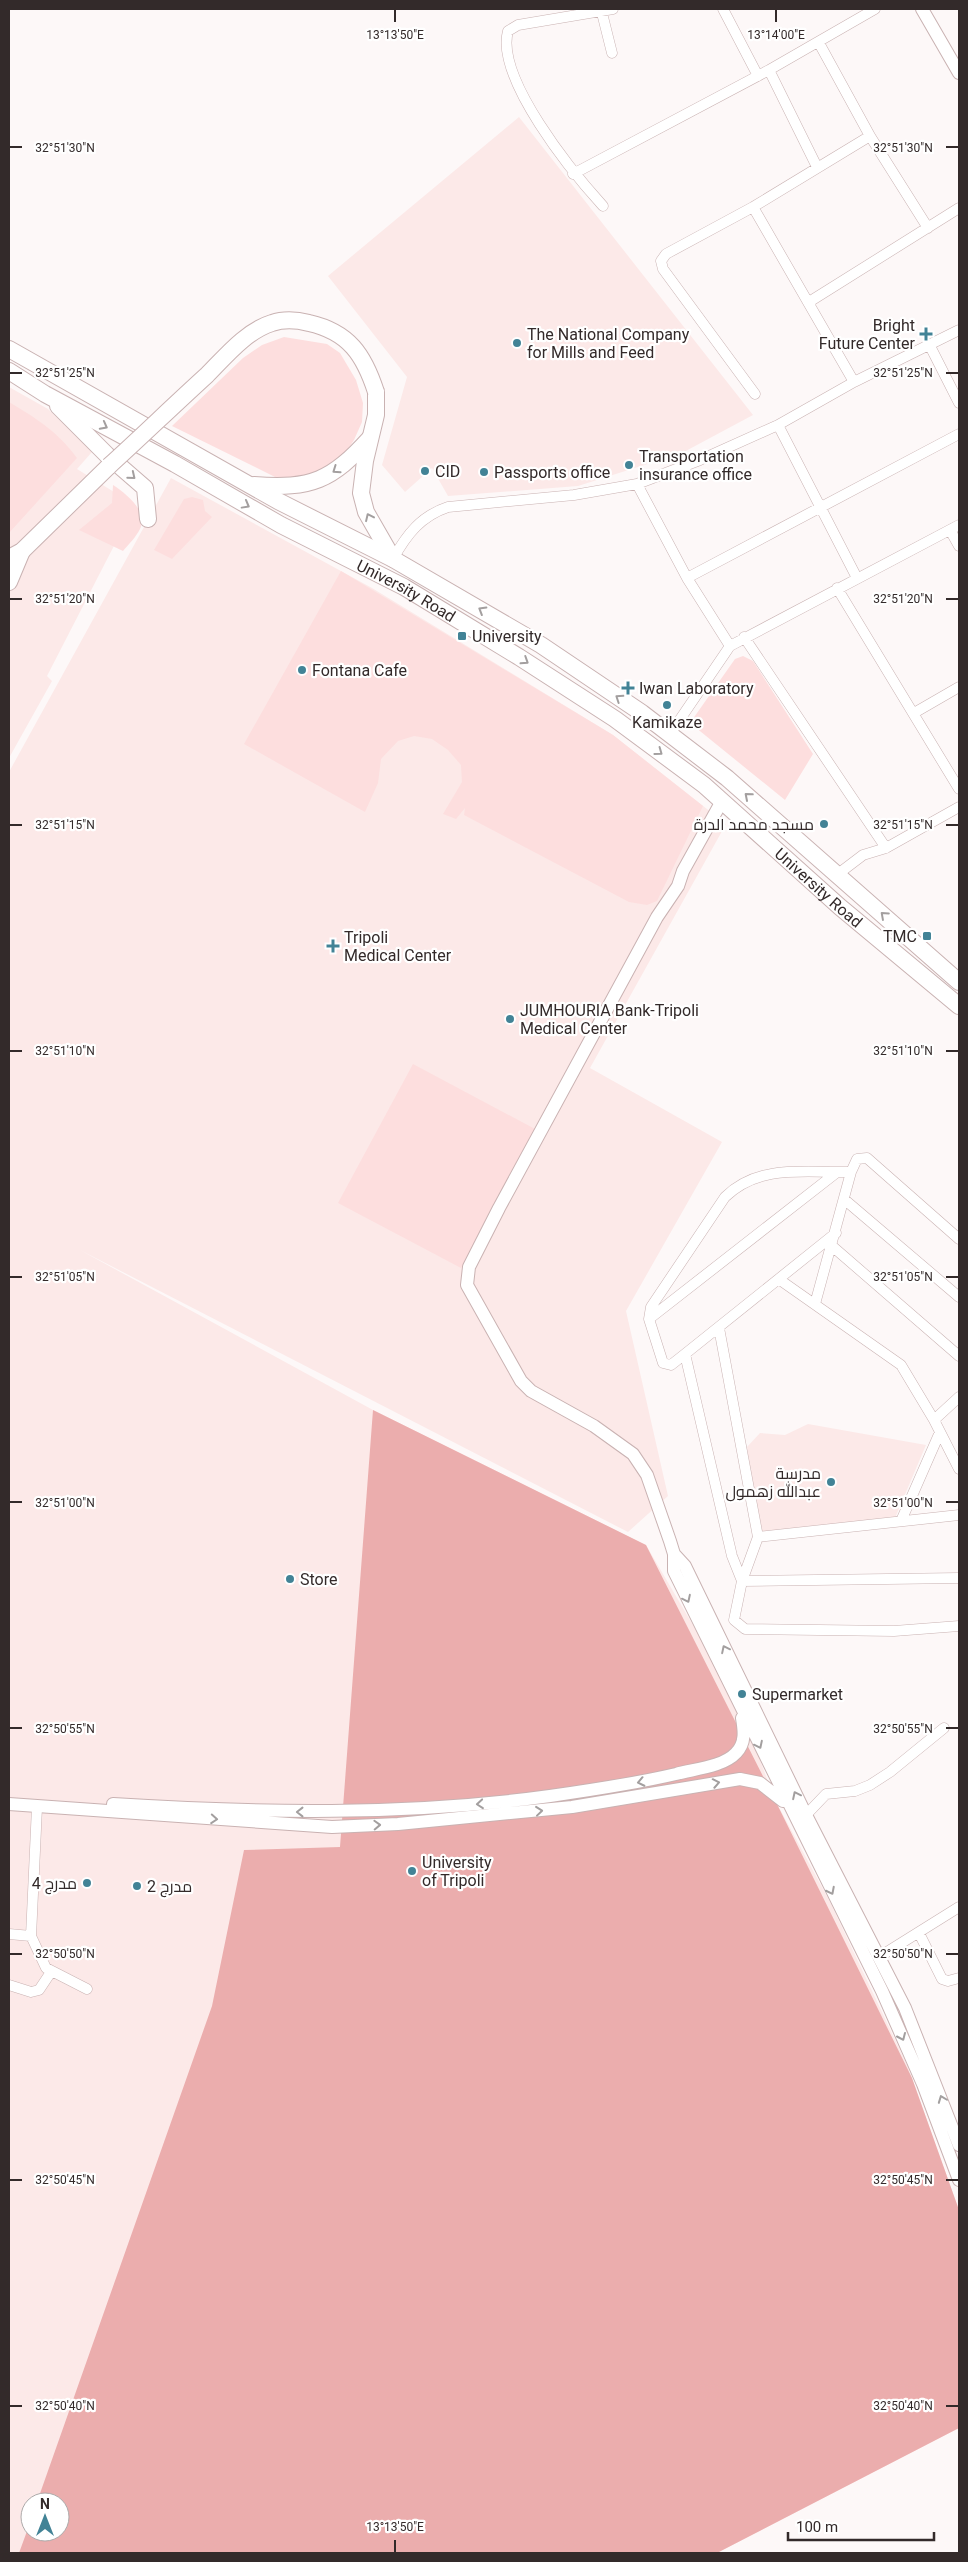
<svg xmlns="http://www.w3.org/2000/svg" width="968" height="2562" font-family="Roboto,Cairo,sans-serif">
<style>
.built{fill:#fce9e8;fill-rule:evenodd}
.green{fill:#fddede}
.forest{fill:#ebadad}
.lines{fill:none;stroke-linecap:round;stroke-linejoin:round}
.minor-casing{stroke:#c9b2b2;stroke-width:11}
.tertiary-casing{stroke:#c9b2b2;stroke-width:14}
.trunk-casing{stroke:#c9b2b2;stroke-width:18}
.minor{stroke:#fff;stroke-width:10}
.tertiary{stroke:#fff;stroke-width:12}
.trunk{stroke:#fff;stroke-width:16}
.trunk-bridge-casing{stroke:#c9b2b2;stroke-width:18;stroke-linecap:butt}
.trunk-bridge{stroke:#fff;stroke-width:16}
.oneway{stroke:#a39f9f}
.ticks{fill:none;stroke:#332a2a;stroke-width:2}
.poi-dot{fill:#428396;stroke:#fff;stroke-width:2}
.labels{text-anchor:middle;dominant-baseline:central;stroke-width:4.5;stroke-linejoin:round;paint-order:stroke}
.poi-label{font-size:16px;fill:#332a2a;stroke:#fff;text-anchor:start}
.street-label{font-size:16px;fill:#332a2a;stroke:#fff}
.ticks-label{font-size:12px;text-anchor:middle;fill:#332a2a;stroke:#fff;stroke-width:4.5;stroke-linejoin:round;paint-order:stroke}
</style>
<rect width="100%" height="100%" fill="#fdf8f8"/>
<path class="built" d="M519,117l234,298 -71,38 -104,33 -130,10 -16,-28 -27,24 -23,-27 25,-88 -79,-101z
M9,387l39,22 44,43 -15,17 58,36 -88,171 5,5 -43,77z
M171,478l201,110 241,147 113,89 -136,244 132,74 -96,169 42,185 -40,36 -548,-282 293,160 273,135 92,157 37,98 55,102 78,165 51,143v218l-242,125h-708v-1781zM30,2502h30v30h-30z
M808,1424l118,21 -31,73 -136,16 -12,-87 13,-14 25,2z"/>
<path class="green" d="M284,337l43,7 13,9 16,27 7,23 -1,19 -8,18 -13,20 -43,21 -23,-4 -103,-51 71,-68 19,-13z
M9,402c27,16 49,30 68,56l-68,75z
M113,485c12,8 36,26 27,44 -4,8 -11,15 -17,22l-44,-21 33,-27z
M192,497l11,3 2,11 7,6 -40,42 -18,-9 30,-51z
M341,571l272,164 90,71 -46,95 -10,4 -18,-3 -165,-87 1,-7 -9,11 -13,-5 19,-32 -1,-17 -13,-15 -16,-11 -18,-3 -16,5 -17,18 -3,24 -13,29 -121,-68z
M743,656l10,5 60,93 -28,46 -95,-77 45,-64z
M413,1064l122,65 -74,139 -123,-65z"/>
<path class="forest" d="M373,1410l273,135 129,255 137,278 47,132v218l-242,125h-698l11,-30v9h30v-30h-23l175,-496 32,-156 96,-3z"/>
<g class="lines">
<g class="minor-casing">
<path id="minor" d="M601,9l11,44
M723,9l35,67
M819,43l51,93 58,92
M769,70l48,97
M573,174l196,-104 106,-61
M603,206c-30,-33 -108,-128 -95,-175l10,-6 95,-16
M753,207l101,175
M809,302l150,-94
M930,346l29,57
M755,394l-92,-125 -2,-8 5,-7 87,-47 117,-71
M778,425l79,153
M637,484l50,94 43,68
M950,530l9,16
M393,559c14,-25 28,-43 55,-52l126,-12 63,-11 63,-24 78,-35 76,-43 105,-52
M687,578l272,-144
M837,588l122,201
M744,637l142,211
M914,713l45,-26
M670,734l60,-88 229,-121
M838,874l25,-19 23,-7 73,-41
M845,1200l114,97
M836,1233l-151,121 -14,11 -8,-2 -14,-44 2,-12 74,-110c35,-34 82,-24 126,-25
M832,1246l127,110
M780,1280l121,85 33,55 25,49
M815,1304l36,-132 6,-13 10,-1 92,81
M649,1319l187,-146
M719,1328l39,209 -16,44 -8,39 11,9 149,2 65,-5
M685,1354l47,202 10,25 217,-3
M934,1420l25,-23
M901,1521l39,-89
M758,1537l201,-22
M37,1807l-6,129 15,32 41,21
M806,1815l20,-21 29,-3 15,-6 20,-13 54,-44
M919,1933l23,46 6,2 11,-3
M9,1934l22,2
M879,1957l80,-50
M9,1985l22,7 8,-2 12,-18"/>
</g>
<g class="tertiary-casing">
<path id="tertiary" d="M922,9l37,64
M722,801l-39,70 -5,15 -21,31 -158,291 -30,59 -2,18 54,96 10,10 63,35 39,28 14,21 23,66 4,13v17l208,420 41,93 36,96
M674,1554l11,12 121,249 99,193 54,137
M9,1804l323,23 66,-3 174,-17 168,-28 20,4 23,18
M113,1804c146,9 292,12 437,-8 42,-6 84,-12 126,-22 18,-5 47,-7 60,-21 10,-10 8,-23 6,-35"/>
</g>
<g class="trunk-casing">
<g id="trunk">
<path d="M9,349l269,152 115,58 148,86 101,68 85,65 232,204"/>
<path id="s1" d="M9,371l36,23 130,70 106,61 123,62 115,70 96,62 89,66 136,122 119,99"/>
<path d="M376,392v23l-11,46 -4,32 5,19 27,47"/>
<path d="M58,406l49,49 38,33 3,31"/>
<path d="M254,485c58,4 77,-4 116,-47"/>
<path d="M9,558l13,-7 87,-85"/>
<path d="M9,582l13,-31"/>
</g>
</g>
<use href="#minor" class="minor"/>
<use href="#tertiary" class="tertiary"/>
<use href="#trunk" class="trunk"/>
<g class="trunk-bridge-casing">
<path id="trunk-bridge" d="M109,466c33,-30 65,-61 98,-91 18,-18 39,-44 65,-52 12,-4 25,-3 37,0 40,9 55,32 67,69"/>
</g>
<use href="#trunk-bridge" class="trunk-bridge"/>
</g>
<defs><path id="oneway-chevron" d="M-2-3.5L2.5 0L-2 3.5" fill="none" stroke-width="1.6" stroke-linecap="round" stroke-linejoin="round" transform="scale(1.25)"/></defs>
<g class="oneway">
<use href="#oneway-chevron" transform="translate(104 426) rotate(28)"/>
<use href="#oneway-chevron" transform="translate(336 470) rotate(145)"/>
<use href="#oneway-chevron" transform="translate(132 476) rotate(39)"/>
<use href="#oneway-chevron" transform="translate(246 505) rotate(29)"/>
<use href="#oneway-chevron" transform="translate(369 517) rotate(-115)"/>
<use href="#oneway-chevron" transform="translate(482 610) rotate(-149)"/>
<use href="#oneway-chevron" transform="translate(525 661) rotate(33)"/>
<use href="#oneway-chevron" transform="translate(619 698) rotate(-146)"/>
<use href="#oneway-chevron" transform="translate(659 752) rotate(36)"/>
<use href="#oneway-chevron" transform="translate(748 796) rotate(-139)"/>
<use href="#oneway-chevron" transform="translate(884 915) rotate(-138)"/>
<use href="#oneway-chevron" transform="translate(687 1599) rotate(64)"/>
<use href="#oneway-chevron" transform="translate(725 1649) rotate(-116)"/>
<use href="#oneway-chevron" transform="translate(759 1745) rotate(64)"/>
<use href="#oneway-chevron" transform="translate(641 1782) rotate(168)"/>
<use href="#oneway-chevron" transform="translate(716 1783) rotate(-11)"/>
<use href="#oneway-chevron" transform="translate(796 1795) rotate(-116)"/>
<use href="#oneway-chevron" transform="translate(480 1804) rotate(175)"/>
<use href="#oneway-chevron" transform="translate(539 1811) rotate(-6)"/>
<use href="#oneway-chevron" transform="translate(300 1812) rotate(-180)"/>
<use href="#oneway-chevron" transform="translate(214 1819) rotate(4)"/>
<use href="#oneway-chevron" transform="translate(377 1825) rotate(-2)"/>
<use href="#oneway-chevron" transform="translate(831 1891) rotate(63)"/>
<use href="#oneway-chevron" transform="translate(902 2037) rotate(66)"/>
<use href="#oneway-chevron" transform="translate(942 2099) rotate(-111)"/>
</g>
<path class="ticks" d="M395,10v12M776,10v12M10,147h12M946,147h12M10,373h12M946,373h12M10,599h12M946,599h12M10,825h12M946,825h12M10,1051h12M946,1051h12M10,1277h12M946,1277h12M10,1502h12M946,1502h12M10,1728h12M946,1728h12M10,1954h12M946,1954h12M10,2180h12M946,2180h12M10,2406h12M946,2406h12M395,2540v12"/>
<g class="poi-dot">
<path d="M923.5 326.5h5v5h5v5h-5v5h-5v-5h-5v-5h5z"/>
<circle cx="517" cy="343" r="5"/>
<circle cx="629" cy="465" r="5"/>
<circle cx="425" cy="471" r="5"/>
<circle cx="484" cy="472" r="5"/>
<rect x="457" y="631" width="10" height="10" rx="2.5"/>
<circle cx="302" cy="670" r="5"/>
<path d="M625.5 680.5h5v5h5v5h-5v5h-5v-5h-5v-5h5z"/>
<circle cx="667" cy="705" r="5"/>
<circle cx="824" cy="824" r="5"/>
<rect x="922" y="931" width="10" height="10" rx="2.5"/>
<path d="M330.5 938.5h5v5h5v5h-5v5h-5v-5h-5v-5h5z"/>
<circle cx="510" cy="1019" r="5"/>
<circle cx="831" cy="1482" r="5"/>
<circle cx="290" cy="1579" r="5"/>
<circle cx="742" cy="1694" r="5"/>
<circle cx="412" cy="1871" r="5"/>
<circle cx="87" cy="1883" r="5"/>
<circle cx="137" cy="1886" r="5"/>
</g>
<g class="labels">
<g class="poi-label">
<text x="915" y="325" text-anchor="end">Bright<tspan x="915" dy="18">Future Center</tspan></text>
<text x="527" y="334">The National Company<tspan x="527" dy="18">for Mills and Feed</tspan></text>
<text x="639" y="456">Transportation<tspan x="639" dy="18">insurance office</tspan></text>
<text x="435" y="471">CID</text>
<text x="494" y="472">Passports office</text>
<text x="472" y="636">University</text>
<text x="312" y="670">Fontana Cafe</text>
<text x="639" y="688">Iwan Laboratory</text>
<text x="667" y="722" text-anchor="middle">Kamikaze</text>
<text x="814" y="824" text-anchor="end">مسجد محمد الدرة</text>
<text x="917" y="936" text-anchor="end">TMC</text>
<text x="344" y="937">Tripoli<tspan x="344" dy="18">Medical Center</tspan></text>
<text x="520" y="1010">JUMHOURIA Bank-Tripoli<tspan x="520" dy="18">Medical Center</tspan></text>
<text x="821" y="1473" text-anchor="end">مدرسة<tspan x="821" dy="18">عبدالله زهمول</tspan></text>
<text x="300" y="1579">Store</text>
<text x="752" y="1694">Supermarket</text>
<text x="422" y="1862">University<tspan x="422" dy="18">of Tripoli</tspan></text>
<text x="77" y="1883" text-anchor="end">مدرج 4</text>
<text x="147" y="1886">مدرج 2</text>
</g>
<g class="street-label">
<text stroke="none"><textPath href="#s1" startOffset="454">University Road</textPath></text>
<text stroke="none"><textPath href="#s1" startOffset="964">University Road</textPath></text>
</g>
</g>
<g class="ticks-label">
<text x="395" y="39">13°13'50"E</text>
<text x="776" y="39">13°14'00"E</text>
<text x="65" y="152">32°51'30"N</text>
<text x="903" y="152">32°51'30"N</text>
<text x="65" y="377">32°51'25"N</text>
<text x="903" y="377">32°51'25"N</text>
<text x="65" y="603">32°51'20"N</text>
<text x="903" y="603">32°51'20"N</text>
<text x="65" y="829">32°51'15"N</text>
<text x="903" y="829">32°51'15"N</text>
<text x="65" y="1055">32°51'10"N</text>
<text x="903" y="1055">32°51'10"N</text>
<text x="65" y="1281">32°51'05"N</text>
<text x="903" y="1281">32°51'05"N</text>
<text x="65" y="1507">32°51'00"N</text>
<text x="903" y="1507">32°51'00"N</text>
<text x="65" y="1733">32°50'55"N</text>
<text x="903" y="1733">32°50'55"N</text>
<text x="65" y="1958">32°50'50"N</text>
<text x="903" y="1958">32°50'50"N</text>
<text x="65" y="2184">32°50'45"N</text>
<text x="903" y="2184">32°50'45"N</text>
<text x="65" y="2410">32°50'40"N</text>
<text x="903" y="2410">32°50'40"N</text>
<text x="395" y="2531">13°13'50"E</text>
</g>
<rect width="968" height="2562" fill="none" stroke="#332a2a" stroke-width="20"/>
<g transform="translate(45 2517)"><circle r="24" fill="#ffffff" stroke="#adaaaa"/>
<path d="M0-4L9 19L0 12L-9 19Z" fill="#428396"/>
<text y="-8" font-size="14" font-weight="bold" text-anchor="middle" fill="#332a2a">N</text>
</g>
<path d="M788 2532v8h146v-8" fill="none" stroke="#332a2a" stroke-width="2.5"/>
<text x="796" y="2532" font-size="15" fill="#332a2a" stroke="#ffffff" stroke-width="4" paint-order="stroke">100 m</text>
</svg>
